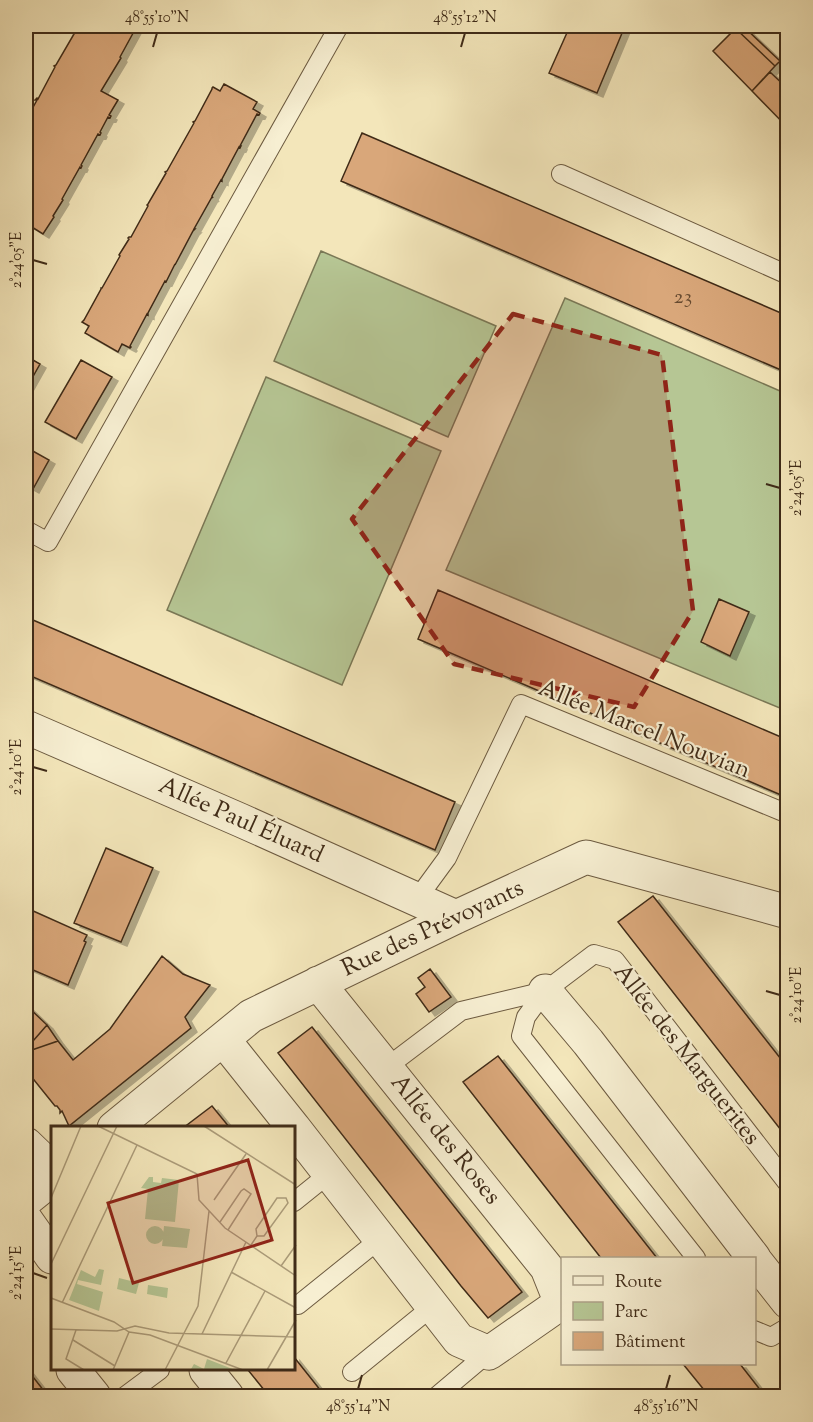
<svg xmlns="http://www.w3.org/2000/svg" width="813" height="1422" font-family="'Sorts Mill Goudy',serif">
<style>
.green{fill:#b6c694;stroke:#7a7856;stroke-width:1.5}
.building{fill:#d9a77a;stroke:#3f2b18;stroke-width:1.5;filter:url(#shadow)}
.lines{fill:none;stroke-linecap:round;stroke-linejoin:round}
.service-casing{stroke:#6c5a40;stroke-width:20}
.minor-casing{stroke:#6c5a40;stroke-width:35}
.service{stroke:#f7efd2;stroke-width:18}
.minor{stroke:#f7efd2;stroke-width:33}
.marked{fill:#8f2418;fill-opacity:0.2;stroke:#8f2418;stroke-width:4.5;stroke-dasharray:12 8;stroke-linejoin:round}
.ticks{fill:none;stroke:#3f2b18;stroke-width:2}
.labels{text-anchor:middle;dominant-baseline:central;stroke-width:4.5;stroke-linejoin:round;paint-order:stroke}
.number-label{font-size:21px;fill:#664a30}
.street-label{font-size:24px;fill:#3f2b18;stroke:#f7efd2}
.inset-road{fill:none;stroke:#ab9b79;stroke-width:1.5}
.view{fill:#8f2418;fill-opacity:0.15;stroke:#8f2418;stroke-width:3}
.inset-edge{fill:none;stroke:#3f2b18;stroke-width:3}
.neatline{fill:none;stroke:#3f2b18;stroke-width:2}
.ticks-label{font-size:15px;text-anchor:middle;fill:#3f2b18}
</style>
<defs>
<filter id="shadow"><feDropShadow dx="6" dy="4" stdDeviation="0" flood-color="#0004"/></filter>
</defs>
<rect width="100%" height="100%" fill="#f3e6ba"/>
<filter id="stains"><feTurbulence type="fractalNoise" baseFrequency=".00333" numOctaves="4"/><feColorMatrix values="0 0 0 0 .2 0 0 0 0 .09 0 0 0 0 .02 0 0 0 .5 -.17"/></filter>
<radialGradient id="worn" r=".72"><stop offset=".6" stop-color="#630" stop-opacity="0"/><stop offset="1" stop-color="#630" stop-opacity=".3"/></radialGradient>
<path class="green" d="M321,251l175,75 -48,111 -174,-76z
M565,298l222,96v317l-341,-141z
M266,377l175,74 -99,234 -175,-75z"/>
<path class="building" d="M79,26h60h-2l-17,31 1,1 -20,33 17,9 -9,15 2,1 -1,2 -2,-1 -8,15 1,1 -1,2 -2,-1 -17,31 1,1 -1,2 -1,-1 -18,32 1,1 -10,16 1,1 -11,17 -16,-10 -1,3v-107l11,-20h-2l2,-2 1,1 17,-32 -1,-1 2,-1 18,-31 -2,-1 1,-1h2z
M570,26h55l-28,67 -48,-20z
M735,26h8l37,35 -5,5 -41,-39z
M734,27l41,39 -23,25 -39,-40 21,-21 -1,-2z
M770,72l18,17v39l-36,-37z
M224,84l33,18 -4,7 7,4 -1,2 -2,-1 -17,32h1l-1,2 -1,-1 -17,32v2l-1,-1 -9,16 1,2 -1,-1 -18,32h1l-2,2 -18,34v-1l-9,18 -1,-1 -17,32v2l-1,-1 -17,32 1,1 -1,1 -8,-4 -4,8 -33,-19 4,-7 -7,-4 2,-2 17,-31v-1h1l18,-32 -1,-1 10,-16 -1,-1 1,-1h2l17,-31 -1,-1 1,-1 18,-31 -1,-1 2,-1 27,-48 -1,-1 2,-1 17,-32v-1l1,-1 7,4z
M362,133l426,183v57l-447,-192z
M26,356l14,8 -14,25z
M81,360l31,17 -36,62 -31,-17z
M31,450l18,10 -16,29 -7,-4v-26z
M438,590l350,150v58l-370,-159z
M719,599l30,13 -19,44 -29,-14z
M26,617l429,185 -20,48 -409,-176z
M106,848l47,20 -32,74 -47,-19z
M653,896l135,172v71l-170,-217z
M31,910l56,25 -3,6 2,1 -18,43 -42,-18v-45z
M162,956l21,18 27,11 -25,32 6,11 -122,98 -7,-15 -2,2v-3l-3,-4h-2l-29,-36v-18l32,-11 15,19 37,-31z
M430,969l21,28 -22,15 -13,-18 9,-7 -7,-9z
M26,1005l21,20 -21,24z
M47,1025l11,16 -32,11v-3z
M312,1027l210,265 -34,26 -27,-32 -183,-233z
M498,1056l159,202h-56l-138,-176z
M212,1106l18,22h-47z
M294,1357l31,39h-56l-21,-26h46z
M683,1364h57l25,32h-56z
M26,1368l22,28h-22z"/>
<g class="lines">
<g class="service-casing">
<path id="service" d="M561,174l227,101
M26,530l22,12 291,-516
M417,899l30,-41 74,-154 267,110
M387,1067l74,-56 84,-20
M294,1202l36,-29
M696,1258l-175,-222 5,-19 19,-26 49,-37 21,6 173,224
M298,1305l82,-66
M754,1330l17,7 17,-10
M352,1372l81,-66
M125,1396l35,-26
M437,1396l51,-43"/>
</g>
<g class="minor-casing">
<path id="minor" d="M26,727l214,93 216,97
M545,991l43,51 166,216
M223,1039l71,89
M114,1128l137,-112 205,-99 130,-60 202,55
M294,1128l165,212 30,13 72,-50 -14,-35 -229,-285
M26,1144l26,25
M26,1200l26,-21
M26,1220l26,37
M754,1259l34,43
M73,1370l21,26
M206,1370l21,26"/>
</g>
<use href="#service" class="service"/>
<use href="#minor" class="minor"/>
</g>
<path class="marked" d="M513,314l149,41 31,256 -59,96 -180,-43 -102,-145z"/>
<path class="ticks" d="M153,47l4,-14M461,47l4,-14M33,260l14,4M766,484l14,4M33,767l14,4M766,991l14,4M33,1273l14,5M358,1389l4,-14M666,1389l4,-14"/>
<g class="labels">
<g class="number-label">
<text x="683" y="298">23</text>
</g>
<g class="street-label">
<text transform="translate(644 730) rotate(22)">Allée Marcel Nouvian</text>
<text transform="translate(241 821) rotate(24)">Allée Paul Éluard</text>
<text transform="translate(433 929) rotate(-25)">Rue des Prévoyants</text>
<text transform="translate(686 1055) rotate(52)">Allée des Marguerites</text>
<text transform="translate(445 1140) rotate(51)">Allée des Roses</text>
</g>
</g>
<g transform="translate(51 1126)">
<rect width="244" height="244" fill="#f3e6ba"/>
<path d="M98,51h4v5l8,1 1,-5 17,2 -4,42 -30,-3 3,-30 -7,-1zM113,100l26,3 -3,19 -25,-2zM95 109a9 9 0 1 1 18 0a9 9 0 1 1-18 0ZM48,143l5,1 -3,15 -23,-5 -1,4 26,8 -4,19 -30,-11 12,-30 14,7zM68,152l20,5 -3,11 -19,-5zM97,159l20,3 -1,10 -20,-4zM156,233l28,11h1l-45,-1 3,-5 10,5z" fill="#b6c694"/>
<path class="inset-road" d="M47,0l99,48 2,26 26,28 71,48M153,0l92,59M0,72l30,-72M163,74l32,-46M169,96l21,-31 3,-2 7,5 -23,36M200,119l6,-9 -1,-7 21,-31h9l2,5 -24,33h-7M0,138l66,-138M230,140l15,-21M180,146l65,36M0,172l63,24 15,10 21,3 93,35M11,177l75,-158M0,203l66,2 18,-5 34,7 127,4M25,204l-10,29 18,11M151,208l44,-92M22,214l42,26M175,237l39,-72M62,244l16,-38M114,244l33,-64 11,-95M216,244l29,-50"/>
<path class="view" d="M197,34l24,80 -139,43 -25,-80z"/>
<rect width="244" height="244" class="inset-edge"/>
</g>
<rect width="813" height="1422" fill="none" stroke="#f3e6ba" stroke-width="66"/>
<rect x="561" y="1257" width="195" height="108" fill="#f7efd2" stroke="#ada188" stroke-width="1.5"/>
<rect x="573" y="1276" width="30" height="9" fill="#f7efd2" stroke="#ada188" stroke-width="1.5"/>
<text x="615" y="1287" font-size="18" fill="#3f2b18">Route</text>
<rect x="573" y="1302" width="30" height="18" fill="#b6c694" stroke="#ada188" stroke-width="1.5"/>
<text x="615" y="1317" font-size="18" fill="#3f2b18">Parc</text>
<rect x="573" y="1332" width="30" height="18" fill="#d9a77a" stroke="#ada188" stroke-width="1.5"/>
<text x="615" y="1347" font-size="18" fill="#3f2b18">Bâtiment</text>
<rect x="33" y="33" width="747" height="1356" class="neatline"/>
<g class="ticks-label">
<text x="157" y="22">48°55'10"N</text>
<text x="465" y="22">48°55'12"N</text>
<text transform="translate(16 260) rotate(-90)" y="5">2°24'05"E</text>
<text transform="translate(796 488) rotate(-90)" y="5">2°24'05"E</text>
<text transform="translate(16 767) rotate(-90)" y="5">2°24'10"E</text>
<text transform="translate(796 995) rotate(-90)" y="5">2°24'10"E</text>
<text transform="translate(16 1273) rotate(-90)" y="5">2°24'15"E</text>
<text x="358" y="1411">48°55'14"N</text>
<text x="666" y="1411">48°55'16"N</text>
</g>
<rect width="100%" height="100%" filter="url(#stains)"/>
<rect width="100%" height="100%" fill="url(#worn)"/>
</svg>
